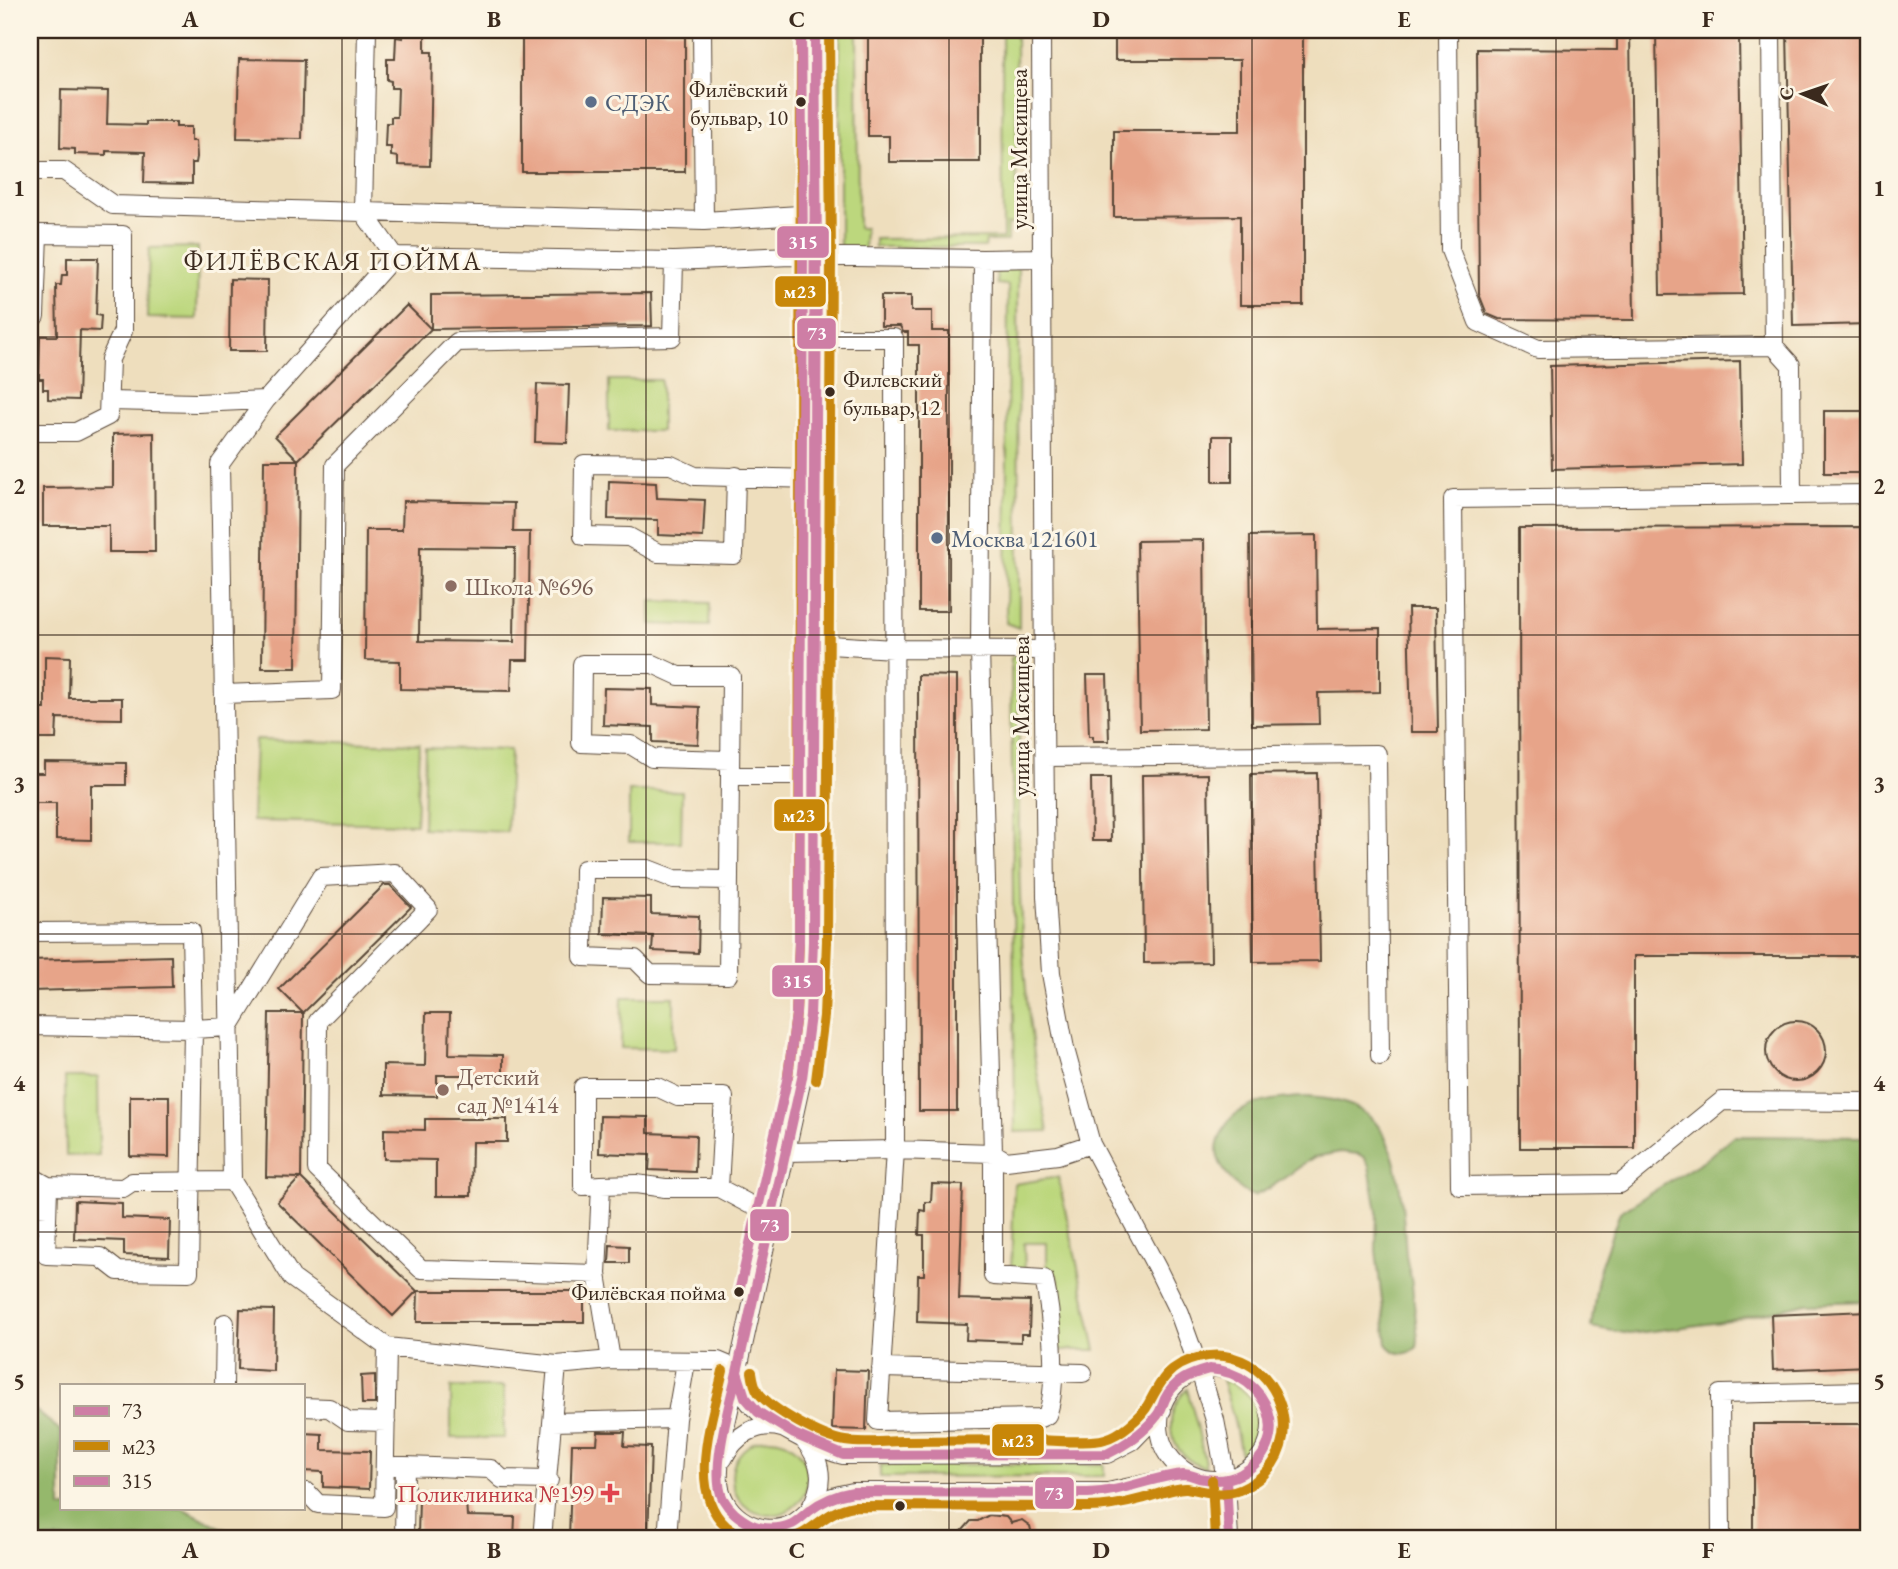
<svg xmlns="http://www.w3.org/2000/svg" width="1898" height="1569" font-family="'EB Garamond',serif">
<style>
.green{fill:#bcd77d;stroke:#7c804e;stroke-width:2}
.forest{fill:#95b86c;stroke:#687145;stroke-width:2}
.building{fill:#e7a489;fill-rule:evenodd}
.lines{fill:none;stroke-linecap:round;stroke-linejoin:round}
.minor-casing{stroke:#564536;stroke-width:20}
.minor{stroke:#fff;stroke-width:18}
.bus-1-casing{stroke:#fcf5e5;stroke-width:16}
.bus-2-casing{stroke:#fcf5e5;stroke-width:16}
.bus-3-casing{stroke:#fcf5e5;stroke-width:16}
.bus-1{stroke:#ce7ea5;stroke-width:10}
.bus-2{stroke:#c88708;stroke-width:10}
.bus-3{stroke:#ce7ea5;stroke-width:10}
.grid{fill:none;stroke:#3b2a1e;stroke-width:2;stroke-opacity:0.55}
.service-dot{fill:#5c6f8a;stroke:#fcf5e5;stroke-width:2.5}
.bus-dot{fill:#3b2a1e;stroke:#fcf5e5;stroke-width:2.5}
.education-dot{fill:#8d6e63;stroke:#fcf5e5;stroke-width:2.5}
.health-dot{fill:#e0444e;stroke:#fcf5e5;stroke-width:2.5}
.labels{text-anchor:middle;dominant-baseline:central;stroke-width:6;stroke-linejoin:round;paint-order:stroke}
.bus-label{font-size:22px;fill:#3b2a1e;stroke:#fcf5e5;text-anchor:end}
.service-label{font-size:24px;fill:#4e5e75;stroke:#fcf5e5;text-anchor:start}
.street-label{font-size:24px;fill:#3b2a1e;stroke:#fcf5e5}
.education-label{font-size:24px;fill:#785e54;stroke:#fcf5e5;text-anchor:start}
.health-label{font-size:24px;fill:#be3a42;stroke:#fcf5e5;text-anchor:end}
.neighbourhood-label{font-size:26px;letter-spacing:2px;fill:#3b2a1e;stroke:#fcf5e5}
.line-badge{stroke:#fcf5e5;stroke-width:2.5}
.badge-label{font-size:19px;text-anchor:middle;font-weight:bold;fill:#fff}
.neatline{fill:none;stroke:#3b2a1e;stroke-width:2.5}
.grid-label{font-size:23px;text-anchor:middle;font-weight:bold;fill:#3b2a1e}
</style>
<rect width="100%" height="100%" fill="#fcf5e5"/>
<filter id="ink" filterUnits="userSpaceOnUse"><feTurbulence type="fractalNoise" baseFrequency=".0143" numOctaves="2"/><feDisplacementMap in="SourceGraphic" scale="14" xChannelSelector="R" yChannelSelector="G"/><feConvolveMatrix kernelMatrix="1 2 1 2 8 2 1 2 1" color-interpolation-filters="sRGB"/></filter>
<filter id="wash" filterUnits="userSpaceOnUse"><feTurbulence type="fractalNoise" baseFrequency=".00686" numOctaves="4" result="noise"/><feDisplacementMap in="SourceGraphic" scale="28" xChannelSelector="R" yChannelSelector="G"/><feGaussianBlur stdDeviation="1.57" result="paint"/><feColorMatrix in="noise" values="0 0 0 0 0 0 0 0 0 0 0 0 0 0 0 0 0 1.4 0 .05"/><feComposite in="paint" operator="in"/></filter>
<g filter="url(#wash)">
<rect width="100%" height="100%" fill="#eedebd"/>
<path class="green" d="M840,30h17l1,198h7l-1,22 -24,3z
M1002,30h14l1,194h-10v17h-21l-1,6h-110v-8l128,-1z
M198,247l-1,72 -50,-1 2,-70z
M1018,265l1,363 -13,-5 2,-338 -11,-1 -1,-12 5,-5z
M609,380h52v51h-52z
M651,601l59,2 -1,23 -58,-2z
M1019,653c1,111 -4,225 7,336 4,48 13,95 22,142l-33,1 -4,-474z
M255,740l164,4 -3,80 -164,-3z
M425,748l85,2 -3,82 -84,-4z
M629,791h53l-1,51h-52z
M622,997h52v52l-53,-1z
M65,1077h33l1,78 -33,1z
M1058,1177l38,173h-38l1,-70 -5,-8 -7,-1v-28h-23l1,29h-14l3,-88z
M1222,1380c40,10 50,54 20,81l-9,-45z
M451,1387h53v51h-53z
M1187,1389l10,36 9,43c-37,-10 -47,-52 -19,-79z
M732 1477a38 38 0 1 1 76 0a38 38 0 1 1-76 0Z
M1104,1464v12l-224,1v-12z"/>
<path class="forest" d="M1305,1097c24,1 51,5 69,24 28,31 29,94 32,133 1,11 5,21 6,31 2,18 4,36 6,54l-1,8c-11,10 -21,8 -30,-3l-11,-94 1,-39 -8,-45 -4,-8 -7,-4 -17,-2 -27,5 -44,31 -16,8c-15,-4 -32,-24 -36,-39 -4,-13 8,-36 18,-43 19,-14 46,-16 69,-17z
M1733,1136l135,1v164l-62,2 -77,18 -99,13 -39,-7 8,-57 21,-58 86,-53z
M30,1406l31,25v77h121l62,31h-214z"/>
<g id="blocks">
<path class="building" d="M522,30h163v142h-163z
M868,30h112v132h-91v-26h-21z
M1115,30h188v275h-63v-89l-126,1v-86h126v-71h-125z
M1617,30h13l4,290 -135,-1 -12,-5 -8,-20 -2,-245 140,1z
M1656,30h55v8l28,-1 4,257 -83,1z
M1787,30h81v294l-75,2z
M404,31h21v21h7l-2,114 -32,-1v-8l-7,-1v-9h-6l1,-24h5v-6h6l1,-29h-7v-7l-4,-1v-21h8l1,-22 7,1z
M239,59l65,1 -2,79 -65,-1z
M61,90l47,1 -1,33 39,1v-3h30v5h15v14h5l1,16 -1,6h-4v21l-48,-1 1,-31 -39,-1v4l-31,-1v-5l-15,-1z
M67,258h31l-2,57 5,1 -1,15 -20,-1 -2,70 -30,-1v-10h-5v-10h-4l1,-43h17l-1,-51h5l1,-10h5z
M230,279l38,1 -1,71h-38z
M651,293l1,33 -221,3v-34z
M881,296h30v15h21v20h17v280h-30v-266h-11v-13h-5l-3,-6h-19z
M407,305l24,24 -133,131 -23,-24z
M1740,361l2,103 -190,5 -2,-103z
M537,384l32,1 -2,58 -32,-1z
M1824,411h44v62h-44z
M154,433l1,119h-46v-26h-66v-38l70,-1v-53z
M1213,436h19v46h-19z
M264,460h34l-2,208h-34z
M609,481l47,2 1,15 48,2 -2,37 -45,-2v-15l-50,-1z
M403,501l111,2 -1,29h17l-2,128h-16l-1,31 -111,-2v-28l-35,-1 1,-130h36zM420,547l95,1 -1,94 -95,-1z
M1868,527v429h-234v192h-114l-1,-620z
M1316,535l1,94 63,-1v64l-62,1 1,31 -67,1 -2,-189z
M1204,540l2,189 -66,1 -3,-189z
M1408,608h28l2,124h-27z
M45,656l25,1 -1,41h53v21l-65,-1 -1,21h-26v-30h15z
M918,675l39,1v435h-38z
M1087,675h20l2,66h-16v-5h-4z
M604,688l48,1v16l48,2 -2,37 -45,-2v-15l-50,-2z
M44,762l82,1v22h-35v55l-35,-1v-36h-26v-30h14z
M1317,773l3,188 -67,1 -2,-188z
M1208,774l3,188 -67,1 -2,-188z
M1091,778h19l1,63h-19z
M384,885h6l21,22 -108,106 -2,165 116,113 -24,25 -116,-114 23,-24 -34,-1 3,-164h34l-24,-24z
M603,897l48,1v16l48,2 -1,37 -46,-2 1,-15 -51,-2z
M171,956l1,31 -142,4v-31z
M426,1013h24l-1,41 54,1v20h-66v21l-54,-1v-30l42,1z
M1766 1051a30 30 0 1 1 60 0a30 30 0 1 1-60 0Z
M130,1096h39v61l-39,-1z
M600,1116l48,1v16l48,2 -1,37 -46,-2 1,-15 -51,-2z
M425,1119h82v23h-35l-1,54h-35v-36l-52,-1v-30l41,1z
M932,1184l31,1 -4,114 71,2 -1,33h-8v8l-55,-2 1,-16 -50,-2 1,-47h6v-40h-5l1,-25 5,1v-9h6z
M75,1201l47,2v15l48,2 -1,37 -45,-2v-14l-50,-2z
M610,1245l19,1v17h-20z
M418,1291h166v31h-167z
M240,1309l34,1 -1,61 -35,-2z
M1868,1311v55l-95,4 -2,-55z
M834,1370l34,1 -2,59 -34,-1z
M375,1375v29h-13l-1,-28z
M1753,1424h115v115h-115z
M598,1432h27l-1,14 27,1 -3,92h-79l3,-95h25z
M303,1433l19,1v16l48,1 -1,38 -46,-2v-15l-20,-1z
M419,1499l47,1 1,16 48,1 -1,22 -96,-3z
M989,1515l17,2 5,6 11,-3 8,6 3,13h-78l16,-18h7z"/>
</g>
</g>
<g filter="url(#ink)">
<use href="#blocks" fill-opacity="0" stroke="#564536" stroke-width="2"/>
<g class="lines">
<g class="minor-casing">
<path id="minor" d="M367,30l-4,182 341,9 112,-7
M702,30l2,191
M815,30l2,226 -4,685 -3,74 -8,63 -81,368c-1,12 -3,25 -2,37 4,34 42,56 73,41 8,-4 14,-11 21,-17 12,-9 25,-12 40,-15h255l81,-18
M1041,30l3,686 2,180 5,77 14,76 26,95 66,124 22,45 21,58 15,49 11,59 3,60
M1448,30l2,220 28,72 60,27 236,-3 17,19 1,130
M1771,30l3,316
M30,171h34l49,34 250,7 31,44
M983,259l-3,390 13,504v123l51,3c7,31 15,107 3,136l-7,3 -162,3 17,-271 98,3 13,8 52,-6 33,-11
M30,321l5,-5 3,-82 85,1v96l-13,28 -2,57 -32,16h-46
M266,400l-46,64 12,717 60,97 95,69 170,18 54,-5 107,1 19,8
M109,401l88,2 69,-3 128,-144 280,5 117,-5 192,3 60,-1
M736,476l-2,79 -76,-2 -29,-16 -46,-1 1,-72 87,1 24,11 120,3
M1868,494l-415,5 7,687 160,-2 102,-83 146,1
M814,644l79,5 151,1
M224,694l108,-4 3,-225 122,-123 215,-5 2,-76
M1045,757l332,-3 3,302
M730,760l-78,-2 -21,-13 -50,-2 1,-79h71l26,12h52l-1,100
M729,880l-55,-1 -26,-10h-64l-1,88 52,2 15,15 78,1 2,-199h83
M30,932l161,-1 2,98 -4,243 -71,-1 -18,-14 -54,-2 2,-69 -18,-10
M30,1026l163,3 36,-2 92,-150 74,-4 33,36 -110,112 -1,148 104,100 176,5
M785,1152l110,-2 -1,-812h-78
M601,1185l35,-1 29,4h54l30,16 23,7
M48,1186l75,2 9,-6 100,-1
M30,1207l17,1
M611,1360l-14,-86 4,-89 -18,1v-99h74l21,10h46l-5,91
M881,1368l202,5
M1159 1424a56 56 0 1 1 112 0a56 56 0 1 1-112 0Z
M738,1372c2,12 4,22 12,31 14,18 71,47 93,52l264,-1 25,-13 30,-31
M224,1385l1,-62
M303,1407l26,1 19,13 38,1
M553,1422l123,-3
M804,1440c19,22 21,44 6,69
M723,1459c11,-23 34,-38 59,-31
M395,1466h10l-1,73
M405,1466l86,3 11,10 47,1
M303,1492h4l11,12 66,3 3,-160
M542,1539l15,-174
M667,1539l9,-120 10,-57
M1721,1539l-1,-145 148,-3"/>
</g>
<use href="#minor" class="minor"/>
<g class="bus-1-casing">
<path id="bus-1" d="M815,30l2,226 -4,685z
M802,1078l8,-63 3,-74
M1209,1369c61,3 86,75 32,105 -13,7 -28,7 -42,4 -6,-2 -10,-4 -16,-4 -32,3 -60,18 -95,19l-235,-1c-17,3 -30,8 -44,19 -5,4 -11,10 -17,13 -13,6 -29,6 -42,0 -12,-7 -20,-13 -27,-25 -14,-26 8,-99 14,-127l8,25 13,15 36,22 49,21 264,-1c18,-9 35,-20 48,-36 6,-6 7,-12 10,-19 9,-19 26,-25 44,-30z
M737,1372l65,-294
M737,1372l65,-294
M1226,1479l3,60"/>
</g>
<g class="bus-2-casing">
<path id="bus-2" d="M788,1076l8,-62 3,-73 2,-911
M816,1080l8,-64 3,-75 4,-685 -2,-226
M723,1371c-10,45 -37,119 3,155 7,6 17,9 24,13
M752,1372c1,7 2,14 6,20 13,18 65,46 87,49 19,3 40,0 58,0 45,0 89,-1 133,-1 17,0 54,4 69,-1 15,-4 37,-22 44,-36 12,-23 20,-38 48,-45 78,-20 122,88 51,128 -23,13 -38,6 -61,2 -14,-1 -33,8 -46,11 -18,5 -35,8 -53,8l-234,-1c-31,5 -41,28 -66,33
M1212,1480l3,59"/>
</g>
<g class="bus-3-casing">
<path id="bus-3" d="M739,1292l49,-216 8,-62 3,-73 4,-685 -2,-226"/>
</g>
<use href="#bus-1" class="bus-1"/>
<use href="#bus-2" class="bus-2"/>
<use href="#bus-3" class="bus-3"/>
</g>
</g>
<path class="grid" d="M342,30v1509M646,30v1509M949,30v1509M1252,30v1509M1556,30v1509M30,337h1838M30,635h1838M30,934h1838M30,1232h1838"/>
<g class="service-dot">
<circle cx="591" cy="102" r="7"/>
<circle cx="937" cy="538" r="7"/>
</g>
<g class="bus-dot">
<circle cx="801" cy="102" r="6"/>
<circle cx="830" cy="392" r="6"/>
<circle cx="739" cy="1292" r="6"/>
<circle cx="900" cy="1506" r="6"/>
</g>
<g class="education-dot">
<circle cx="451" cy="586" r="7"/>
<circle cx="443" cy="1090" r="7"/>
</g>
<path class="health-dot" d="M606.5 1482.5h7v7h7v7h-7v7h-7v-7h-7v-7h7z"/>
<g class="labels">
<g class="bus-label">
<text x="788" y="89">Филёвский<tspan x="788" dy="28">бульвар, 10</tspan></text>
<text x="843" y="379" text-anchor="start">Филевский<tspan x="843" dy="28">бульвар, 12</tspan></text>
<text x="726" y="1292">Филёвская пойма</text>
</g>
<g class="service-label">
<text x="605" y="102">СДЭК</text>
<text x="951" y="538">Москва 121601</text>
</g>
<g class="street-label">
<text transform="translate(1018 149) rotate(-90)">улица Мясищева</text>
<text transform="translate(1020 716) rotate(-90)">улица Мясищева</text>
</g>
<g class="education-label">
<text x="465" y="586">Школа №696</text>
<text x="457" y="1076">Детский<tspan x="457" dy="28">сад №1414</tspan></text>
</g>
<g class="health-label">
<text x="594" y="1493">Поликлиника №199</text>
</g>
<g class="neighbourhood-label">
<text x="333" y="261">ФИЛЁВСКАЯ ПОЙМА</text>
</g>
</g>
<g class="line-badge">
<rect x="776" y="225" width="54" height="34" rx="7" fill="#ce7ea5"/>
<rect x="774" y="275" width="53" height="33" rx="7" fill="#c88708"/>
<rect x="796" y="317" width="41" height="33" rx="7" fill="#ce7ea5"/>
<rect x="773" y="798" width="53" height="34" rx="7" fill="#c88708"/>
<rect x="771" y="964" width="53" height="34" rx="7" fill="#ce7ea5"/>
<rect x="749" y="1208" width="41" height="34" rx="7" fill="#ce7ea5"/>
<rect x="991" y="1423" width="54" height="34" rx="7" fill="#c88708"/>
<rect x="1034" y="1476" width="41" height="34" rx="7" fill="#ce7ea5"/>
</g>
<g class="badge-label">
<text x="803" y="249">315</text>
<text x="800" y="298">м23</text>
<text x="817" y="340">73</text>
<text x="799" y="822">м23</text>
<text x="797" y="988">315</text>
<text x="770" y="1232">73</text>
<text x="1018" y="1447">м23</text>
<text x="1054" y="1500">73</text>
</g>
<rect width="1898" height="1569" fill="none" stroke="#fcf5e5" stroke-width="77"/>
<rect x="60" y="1384" width="245" height="126" fill="#fcf5e5" stroke="#afa495" stroke-width="2"/>
<rect x="74" y="1406" width="35" height="10" fill="#ce7ea5" stroke="#afa495" stroke-width="2"/>
<text x="122" y="1418" font-size="21" fill="#3b2a1e">73</text>
<rect x="74" y="1441" width="35" height="10" fill="#c88708" stroke="#afa495" stroke-width="2"/>
<text x="122" y="1454" font-size="21" fill="#3b2a1e">м23</text>
<rect x="74" y="1476" width="35" height="10" fill="#ce7ea5" stroke="#afa495" stroke-width="2"/>
<text x="122" y="1488" font-size="21" fill="#3b2a1e">315</text>
<g transform="translate(1803 94) rotate(272)" stroke="#fcf5e5" stroke-width="5" paint-order="stroke">
<path d="M0-5L12 26L0 18L-12 26Z" fill="#3b2a1e"/>
<text y="-10" font-size="19" font-weight="bold" text-anchor="middle" fill="#3b2a1e">С</text>
</g>
<rect x="38" y="38" width="1822" height="1492" class="neatline"/>
<g class="grid-label">
<text x="190" y="27">A</text>
<text x="494" y="27">B</text>
<text x="797" y="27">C</text>
<text x="1101" y="27">D</text>
<text x="1404" y="27">E</text>
<text x="1708" y="27">F</text>
<text x="19" y="196">1</text>
<text x="1879" y="196">1</text>
<text x="19" y="494">2</text>
<text x="1879" y="494">2</text>
<text x="19" y="792">3</text>
<text x="1879" y="792">3</text>
<text x="19" y="1091">4</text>
<text x="1879" y="1091">4</text>
<text x="19" y="1389">5</text>
<text x="1879" y="1389">5</text>
<text x="190" y="1558">A</text>
<text x="494" y="1558">B</text>
<text x="797" y="1558">C</text>
<text x="1101" y="1558">D</text>
<text x="1404" y="1558">E</text>
<text x="1708" y="1558">F</text>
</g>
</svg>
